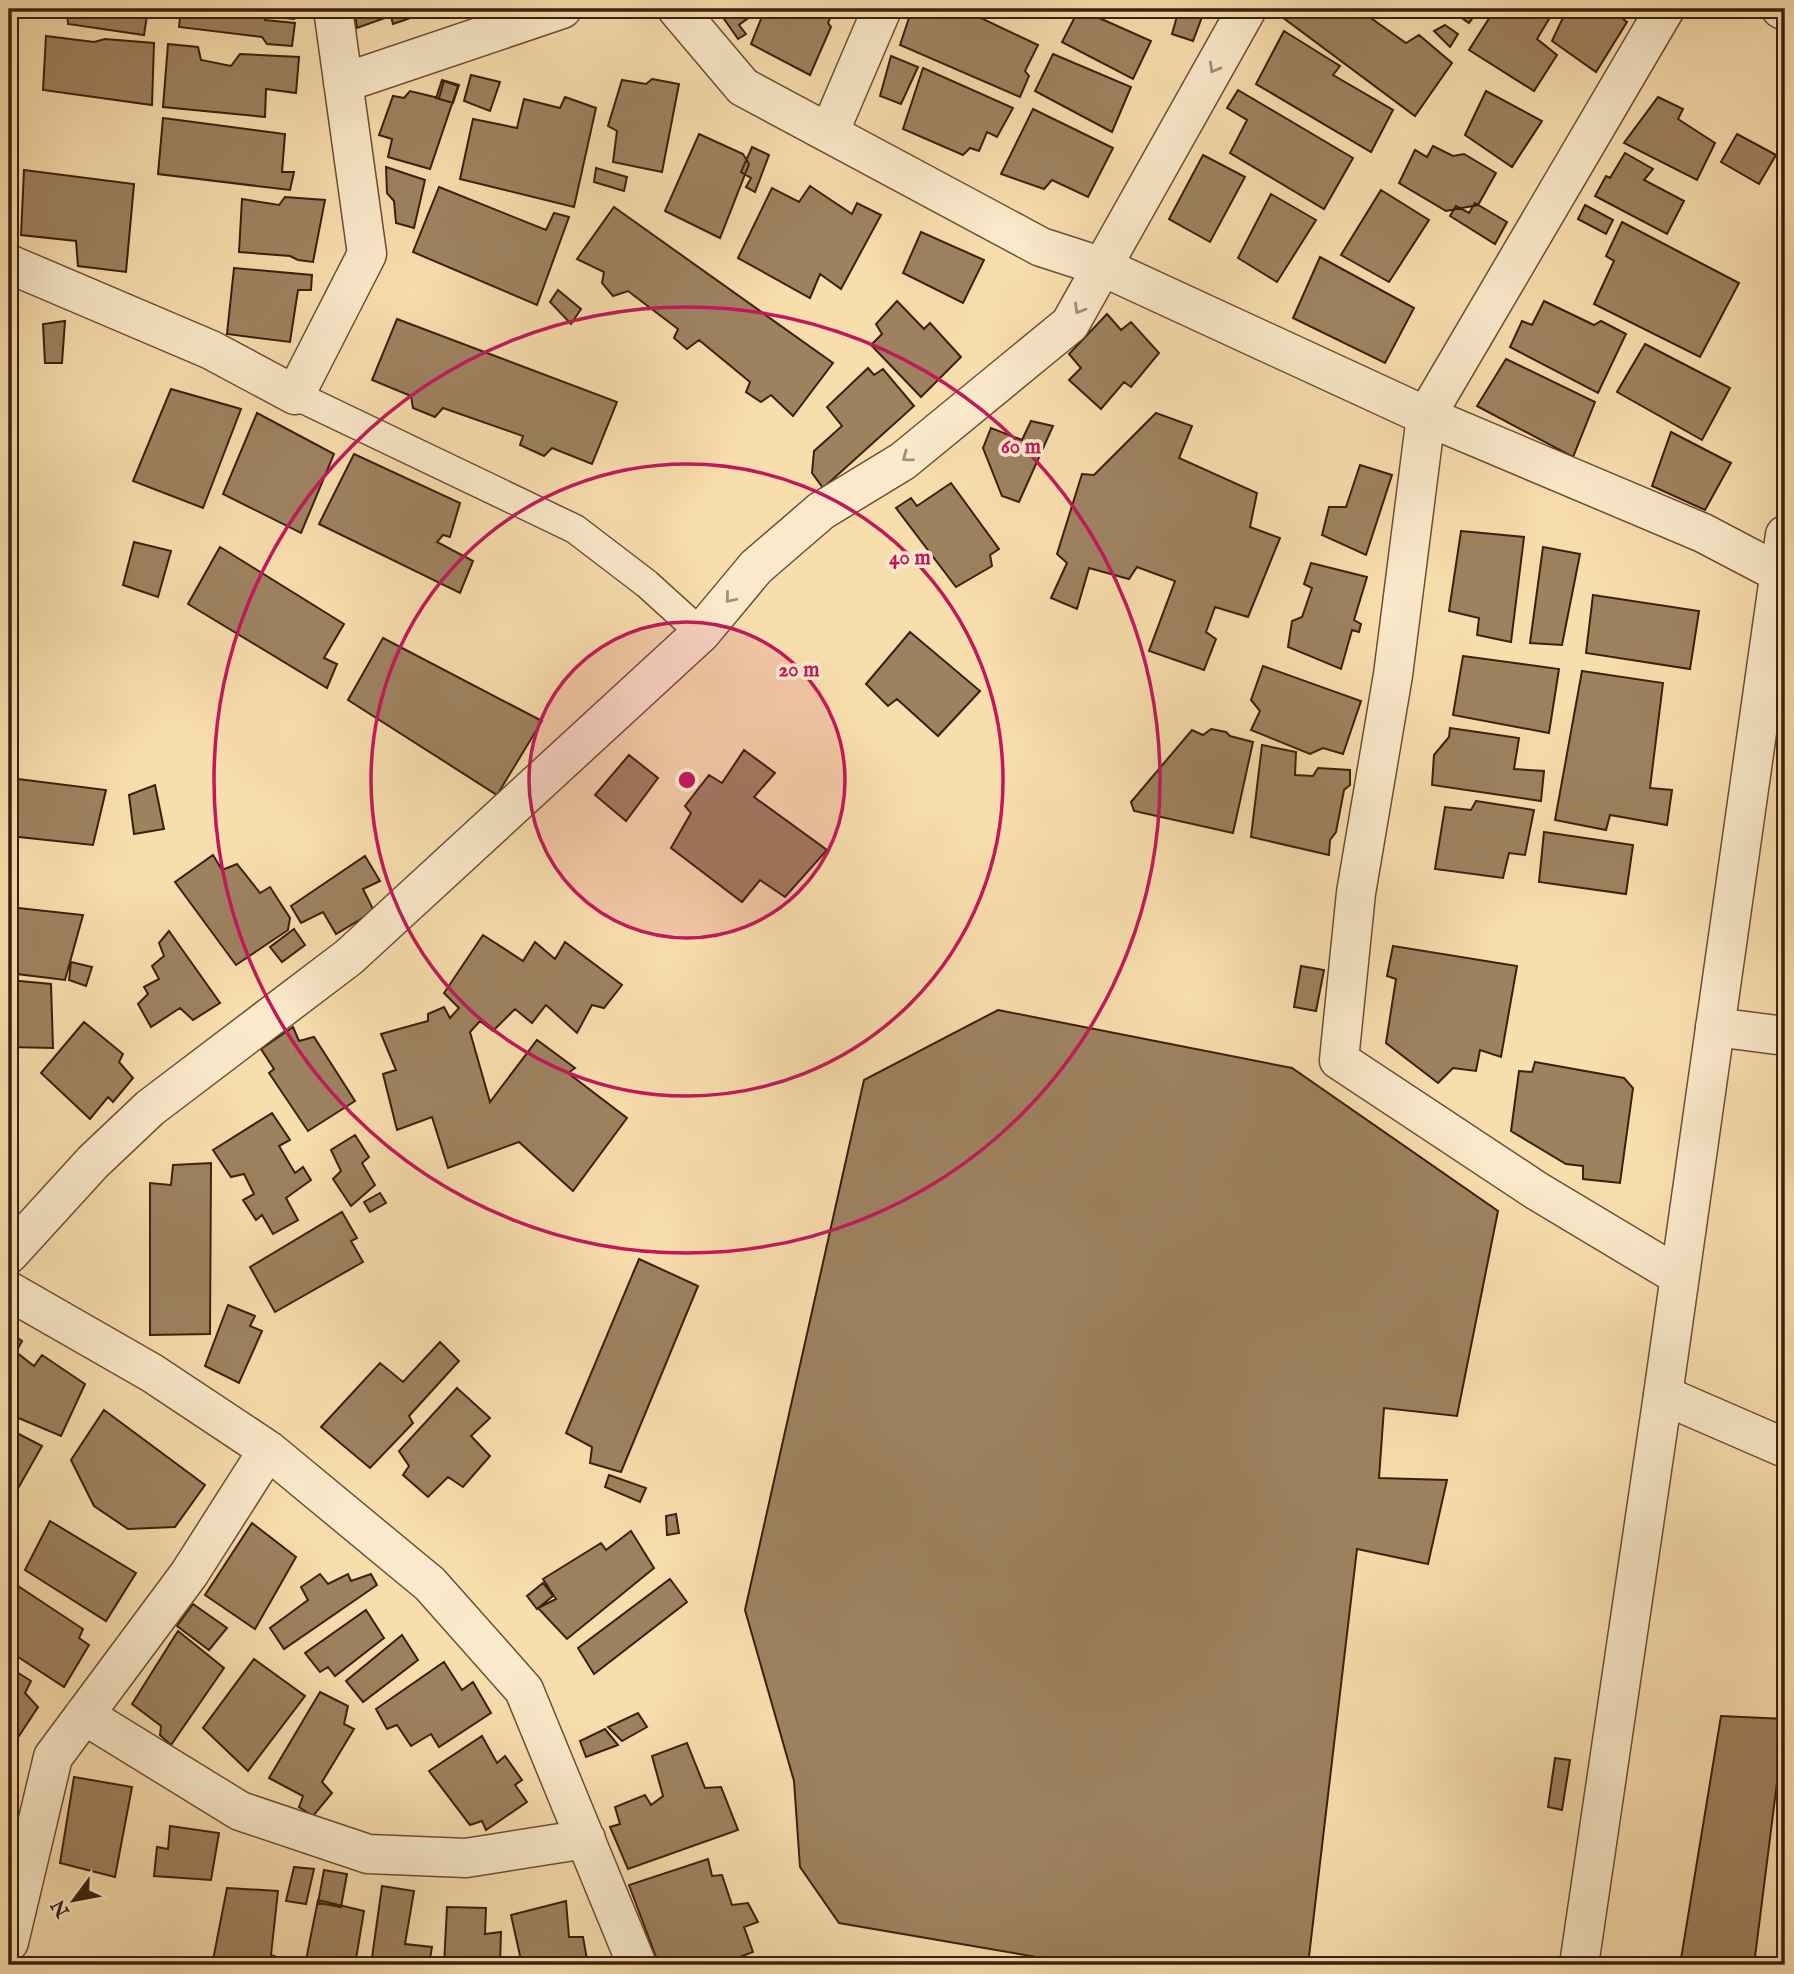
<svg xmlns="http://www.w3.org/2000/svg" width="1794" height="1974" font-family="'IM FELL English',serif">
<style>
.building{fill:#9e8260;stroke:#3d1f0d;stroke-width:2}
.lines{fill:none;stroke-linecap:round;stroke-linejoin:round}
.service-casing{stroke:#6c4e35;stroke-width:31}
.minor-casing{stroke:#6c4e35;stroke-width:41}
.tertiary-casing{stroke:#6c4e35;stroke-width:41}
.service{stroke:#fae9ca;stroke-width:28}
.minor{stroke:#fae9ca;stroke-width:38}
.tertiary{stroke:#fae9ca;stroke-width:38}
.oneway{stroke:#a58e75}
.ring{fill:none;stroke:#c2185b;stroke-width:3.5}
.centre{fill:#c2185b;stroke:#fae9ca;stroke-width:3.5}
.ring-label{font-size:21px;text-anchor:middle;font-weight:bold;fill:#c2185b;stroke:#fae9ca;stroke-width:7;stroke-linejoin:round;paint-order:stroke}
</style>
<rect width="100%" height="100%" fill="#f8ddad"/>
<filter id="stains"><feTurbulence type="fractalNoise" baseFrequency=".00286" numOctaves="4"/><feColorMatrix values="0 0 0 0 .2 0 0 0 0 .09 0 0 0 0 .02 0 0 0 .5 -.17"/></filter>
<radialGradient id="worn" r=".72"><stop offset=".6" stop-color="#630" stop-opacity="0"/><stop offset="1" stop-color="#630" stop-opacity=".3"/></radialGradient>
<path class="building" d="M67,9h81l-4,26 -76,-11z
M181,9h83l1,11 30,3 -3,23 -25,-2 -5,-7 -83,-10z
M271,9h24l-1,10 -23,-2z
M354,9h31l3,8 -31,11z
M389,9h48l-44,15z
M733,9h19l3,4 -16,12 7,9 -8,5 -16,-23z
M765,9h69l-6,14 3,4 -21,48 -59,-31z
M912,9h50l76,36 -13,26 4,5 -9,21 -120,-52z
M1079,9l72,32 -18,38 -71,-37z
M1179,9h26l-12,32 -21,-7z
M1288,9h74l-1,2 45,32 13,-8 33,28 -37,53 -133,-99z
M1449,9h30l-10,14z
M1495,9h60l-18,30 20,16 -23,36 -65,-41z
M1567,9h56l-4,7 8,6 -31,50 -44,-31z
M1445,25l13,9 -8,13 -16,-16z
M1284,31l56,35 -7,9 60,35 -22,42 -115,-68z
M46,36l48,6 11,-3 49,4 -2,62 -109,-15z
M168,44l30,3 3,13 30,6 9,-12 59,3 -3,36 -30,-4 -1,28 -102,-10z
M1053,54l78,33 -19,45 -77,-41z
M891,56l27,11 -17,37 -21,-8z
M923,68l90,40 -16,29 -10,-5 -8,19 -9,-3 -7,7 -60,-26z
M471,75l29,7 -10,29 -26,-10z
M652,79l27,5 -17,88 -49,-10 4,-31 -9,-5 14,-46 24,4z
M442,80l17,5 -6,18 -17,-5z
M444,81l14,5 -28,83 -42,-12 4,-18 -13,-4 14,-39 11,2 6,-7 29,7z
M1238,90l115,68 -29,51 -94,-56 17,-33 -20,-12z
M1486,91l56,30 -30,46 -47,-32z
M565,97l31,11 -22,99 -114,-28 13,-60 44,9 7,-29 36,9z
M1658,97l25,12 -5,10 37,24 -18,37 -73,-37z
M1033,109l80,39 -25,49 -36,-17 -8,9 -43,-15z
M163,118l122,16 -3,38h12l-4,18 -132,-16z
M699,134l44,20 6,10 -29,74 -55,-27z
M1737,134l39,21 -17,29 -38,-22z
M1433,146l20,10 11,-2 32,19 -18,32 -32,6 -47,-28 16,-33 12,7z
M752,147l17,8 -14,37 -9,-5 5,-9 -10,-6z
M1625,153l28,16 -9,11 40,21 -17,33 -72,-38 11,-20 4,2z
M1203,155l42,22 -35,65 -41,-23z
M386,167l39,13 -11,48 -18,-5 -2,-22 -7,-8z
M596,168l31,9 -3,14 -30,-9z
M24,170l110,14 -8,88 -48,-6 -2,-25 -55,-6z
M810,186l42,28 5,-11 24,12 -40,74 -21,-15 -10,24 -72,-40 34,-70 27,14z
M439,187l107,43 8,-17 15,4 -32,88 -124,-53z
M1381,190l48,30 -40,62 -48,-27z
M1271,194l45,26 -39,62 -39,-24z
M285,197l40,3 -12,62 -15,-2 -8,-4 -51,-4 3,-53 37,6z
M1475,203l32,19 -12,22 -45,-28 6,-10 13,7z
M1585,205l28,15 -7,14 -28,-15z
M614,207l219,156 -40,53 -22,-21 -10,7 -15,-10 4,-10 -51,-42 -12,9 -13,-11 4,-9 -50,-38 -15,5 -11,-13 2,-11 -27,-13z
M1622,222l117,61 -39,74 -106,-53 20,-43 -8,-5z
M921,232l63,28 -21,43 -60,-30z
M1320,257l94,51 -29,55 -92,-45z
M234,268l78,7 -1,15h-13l-8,52 -63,-8z
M558,290l23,19 -10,15 -21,-22z
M897,301l27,28 6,-6 31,34 -40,40 -50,-52 11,-11 -6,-10z
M1544,301l50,24 7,-4 25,13 -28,59 -88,-46 12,-26 10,4z
M1107,314l14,16 10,-8 28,31 -28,34 -7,-5 -23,27 -32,-29 12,-12 -12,-14z
M397,319l220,83 -25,62 -40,-16 -8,8 -24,-11 3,-9 -80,-28 -8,9 -22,-9 -2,-12 -39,-16z
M65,321l-3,42h-17l-2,-39z
M1645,344l85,44 -28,52 -85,-48z
M1506,359l89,43 -22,55 -96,-51z
M868,368l6,7 9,-6 31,37 -91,82 -11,-15 2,-22 28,-25 -15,-19z
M171,389l70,20 -38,99 -70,-27z
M257,413l77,41 -33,79 -78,-39z
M1156,413l36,13 -13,32 78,35 -7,34 30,11 -32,79 -33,-10 -9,25 10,7 -12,31 -55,-19 26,-70 -38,-14 -8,12 -40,-11 -12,41 -26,-11 16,-35 -10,-9 25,-80 12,1z
M1031,421l22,5 -34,76 -17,-6 -19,-48 8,-20 31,12z
M1671,432l60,31 -26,47 -53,-24z
M354,454l106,49 -10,34 -7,-2 -6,7 36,19 -13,32 -141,-69z
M1360,465l32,10 -26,80 -44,-20 7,-28h17z
M951,483l48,66 -9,6 2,11 -36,21 -60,-79 15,-10 6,8z
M1461,531l63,6 -13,105 -34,-7 2,-17 -30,-7z
M134,542l37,9 -13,46 -35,-12z
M220,547l124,77 -20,34 13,6 -10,24 -139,-84z
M1543,547l37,7 -18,91 -32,-2z
M1311,563l56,14 -13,43 7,4 -2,8 -7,-2 -11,39 -53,-22 4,-26 10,-4 10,-29 -8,-4z
M1593,595l106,16 -9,58 -104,-16z
M910,632l70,59 -42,45 -41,-37 -9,7 -22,-22z
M383,638l159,83 -45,74 -149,-95z
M1463,656l96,13 -10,64 -96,-18z
M1263,666l98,35 -18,53 -20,-6 -13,6 -59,-24 9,-19 -9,-11z
M1582,671l81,12 -13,105 22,2 -5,35 -57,-10 -4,15 -51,-10z
M1450,728l69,10 -5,31 30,2 -3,30 -109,-16 2,-30 15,-18z
M1211,729l15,3 4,4 23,6 -20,91 -99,-22 -3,-9 61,-72 11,5z
M1262,745l34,7 -1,23 18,1 5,-8 32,2v15l-6,5 -8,42 -6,8 -1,15 -78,-18z
M744,750l31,23 -21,24 73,53 -42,47 -25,-17 -18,22 -71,-54 20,-35 -6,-7 24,-31 13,8z
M629,755l29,23 -32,43 -31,-26z
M18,779l88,11 -13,55 -83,-9z
M155,785l9,44 -30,5 -5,-39z
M1476,801l58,9 -9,45 -16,-2 -6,25 -68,-9 10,-62 26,3z
M1544,832l89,13 -7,49 -87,-12z
M213,855l9,15 15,-6 23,29 10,-6 20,31 -2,12 -52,35 -61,-83z
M365,856l15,25 -17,8 11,22 -38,23 -13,-22 -22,11 -10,-17z
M9,907l74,8 -18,65 -56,-7z
M294,929l11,16 -23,17 -12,-15z
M169,931l51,72 -27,17 -13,-12 -29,19 -13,-23 10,-10 -4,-7 15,-8 -7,-13 12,-10 -5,-13z
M483,935l40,26 12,-19 20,17 10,-17 57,43 -18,23 -12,-3 -15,28 -31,-28 -14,18 -17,-14 -22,22 -13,-10 -10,11 20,70 47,-62 38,28 -7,5 59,45 -54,73 -54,-49 -71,26 -16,-51 -35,13 -14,-56 13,-4 -15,-36 47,-13v-7l16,-7 6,11 9,-10 -15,-15z
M1393,946l124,20 -16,91 -21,-7 -4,21 -23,-3 -15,15 -52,-40 10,-64 -9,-3z
M71,962l21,5 -6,19 -17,-6z
M1301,966l23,4 -8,41 -22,-4z
M9,980l42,4 2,64 -44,-1z
M998,1010l294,58 206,143 -41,205 -73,-8 -5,70 68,2 -19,84 -71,-15 -49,416h-225l-244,-42 -39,-56 -6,-86 -49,-171 119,-530z
M84,1022l39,32 -4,8 14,16 -20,24 -5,-5 -18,22 -49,-46z
M293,1027l6,14 15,-4 41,64 -47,30 -39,-58 5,-4 -13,-20z
M1535,1062l89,16 9,10 -13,95 -37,-4v-13l-17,-2 -55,-33 8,-60 13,1z
M272,1113l18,27 -11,6 16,27 8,-6 8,13 -25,18 12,22 -25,14 -11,-19 -6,5 -13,-20 11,-6 -10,-20 -13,3 -18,-27z
M355,1135l14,22 -7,6 13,22 -24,21 -18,-27 8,-8 -10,-21z
M211,1163l-1,171 -60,1v-152l21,2 2,-20z
M380,1193l6,10 -16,9 -6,-10z
M342,1212l15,26 -6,3 12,21 -88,50 -25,-45z
M639,1259l59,27 -77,186 -31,-9 2,-16 -26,-14z
M228,1305l27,11 -5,10 12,5 -23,52 -34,-17z
M9,1332l13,9 -6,11 18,14 8,-11 43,29 -24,52 -52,-22z
M440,1342l19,19 -50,55 4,7 -43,45 -49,-41 59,-64 23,19z
M457,1388l33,30 -19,18 19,20 -27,31 -15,-10 -20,20 -25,-22 6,-9 -10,-15z
M104,1410l101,75 -30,42 -47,2 -34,-23 -23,-46z
M9,1429l33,17 -30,53 -3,-2z
M609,1475l37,13 -6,14 -35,-15z
M676,1514l3,19 -12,2 -1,-19z
M50,1521l86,52 -30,48 -81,-51z
M252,1523l44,34 -41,72 -50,-34z
M631,1531l23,37 -87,71 -29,-31 18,-9 -13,-20 58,-36 5,7z
M320,1574l8,10 20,-10 3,7 20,-7 6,11 -93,64 -14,-21 38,-28 -7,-13z
M670,1579l17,23 -93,72 -16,-26z
M12,1582l71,47 -4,9 10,7 -25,42 -55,-36v-64z
M543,1583l10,13 -16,13 -10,-13z
M193,1604l34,24 -18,22 -32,-24z
M366,1610l18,28 -49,38 -7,-9 -8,5 -15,-19z
M178,1631l46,37 -53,77 -11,-10 1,-9 -29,-22z
M402,1635l16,25 -55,42 -17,-21z
M254,1659l51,37 -57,75 -45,-43z
M444,1662l18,28 11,-8 18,31 -52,34 -8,-13 -20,12 -14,-21 -10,4 -11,-20z
M9,1667l22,14 -6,12 13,14 -19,29 -10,-6z
M320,1692l28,14 -4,18 10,5 -32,53 10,11 -19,23 -14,-9 4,-11 -34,-18z
M638,1713l9,14 -25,14 -14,-14z
M1721,1716l64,3 -31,246h-74z
M605,1729l13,16 -32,12 -6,-16z
M482,1736l15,27 8,-7 17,24 -7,5 12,17 -41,28 -4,-9 -12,4 -41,-54z
M687,1743l18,45 16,-1 17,43 -110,39 -18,-42 10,-3 -5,-17 30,-12 6,10 12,-9 -11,-40z
M1555,1758l15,2 -8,50 -14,-3z
M74,1777l58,10 -17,90 -55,-14z
M170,1826l49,7 -8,47 -57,-4 3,-29 11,2z
M708,1859l4,17 10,-1 10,30 16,-2 10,19 -14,5 9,25 -34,13h-60l-30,-80z
M294,1867l20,2 -8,35 -20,-3z
M324,1870l23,4 -6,33 -23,-4z
M382,1886l32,5 -9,53 27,3 -3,18h-58z
M227,1888l51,3 -7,64 11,4 -1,6h-69z
M318,1900l46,11 -9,54h-50z
M566,1901l3,36h14l5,28h-66l-11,-50z
M447,1907l39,1 -1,26 16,-2 -1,33h-56z"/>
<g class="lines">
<g class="service-casing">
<path id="service" d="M295,395l280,134 72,55 54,49"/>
</g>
<g class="minor-casing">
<path id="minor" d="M677,9l66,78 298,160 62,20 323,149 277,117 82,43
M1665,9l-239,407 -33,259 -37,218 -17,167 198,131 142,85
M1781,9l4,2
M343,83l219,-74
M829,133l53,-124
M9,264l202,86 84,45 72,-141 -34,-245
M1715,1027l70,9
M9,1291l143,82 116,77 162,134 94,106 113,275
M1663,1395l122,53
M84,1715l156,96 128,43 98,4 120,-19
M9,1942l44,-185 136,-183 79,-124"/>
</g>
<g class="tertiary-casing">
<path id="tertiary" d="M9,1254l84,-92 57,-54 199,-151 352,-324 55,-66 65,-56 82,-50 167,-137 177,-315
M1579,1965l84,-570 122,-860"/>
</g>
<use href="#service" class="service"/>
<use href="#minor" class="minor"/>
<use href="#tertiary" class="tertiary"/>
</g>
<defs><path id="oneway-chevron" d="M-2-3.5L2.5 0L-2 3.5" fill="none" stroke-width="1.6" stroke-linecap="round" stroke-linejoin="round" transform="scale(1.75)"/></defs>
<g class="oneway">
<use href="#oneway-chevron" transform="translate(1214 68) rotate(119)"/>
<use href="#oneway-chevron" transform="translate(1079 309) rotate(121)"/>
<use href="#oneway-chevron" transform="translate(907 457) rotate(143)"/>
<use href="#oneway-chevron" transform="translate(730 598) rotate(130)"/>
</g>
<circle cx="687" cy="780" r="158" fill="#c2185b" fill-opacity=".12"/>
<g class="ring">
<circle cx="687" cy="780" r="158"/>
<circle cx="687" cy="780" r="316"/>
<circle cx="687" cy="780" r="473"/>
</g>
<circle cx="687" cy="780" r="10" class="centre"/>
<g class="ring-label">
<text x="1021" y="453">60 m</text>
<text x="910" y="564">40 m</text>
<text x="799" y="676">20 m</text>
</g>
<rect width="1794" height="1974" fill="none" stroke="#f8ddad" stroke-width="35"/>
<rect x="10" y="10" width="1773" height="1953" fill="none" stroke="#3d1f0d" stroke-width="3.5"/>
<rect x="18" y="18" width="1759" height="1939" fill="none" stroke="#3d1f0d" stroke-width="2"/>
<g transform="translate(74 1900) rotate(238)" stroke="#fae9ca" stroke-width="5" paint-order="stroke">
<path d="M0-5L12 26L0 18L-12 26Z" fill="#3d1f0d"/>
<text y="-10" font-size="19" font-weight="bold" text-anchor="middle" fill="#3d1f0d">N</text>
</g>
<rect width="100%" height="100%" filter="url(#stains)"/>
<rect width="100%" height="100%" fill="url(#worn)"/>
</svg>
